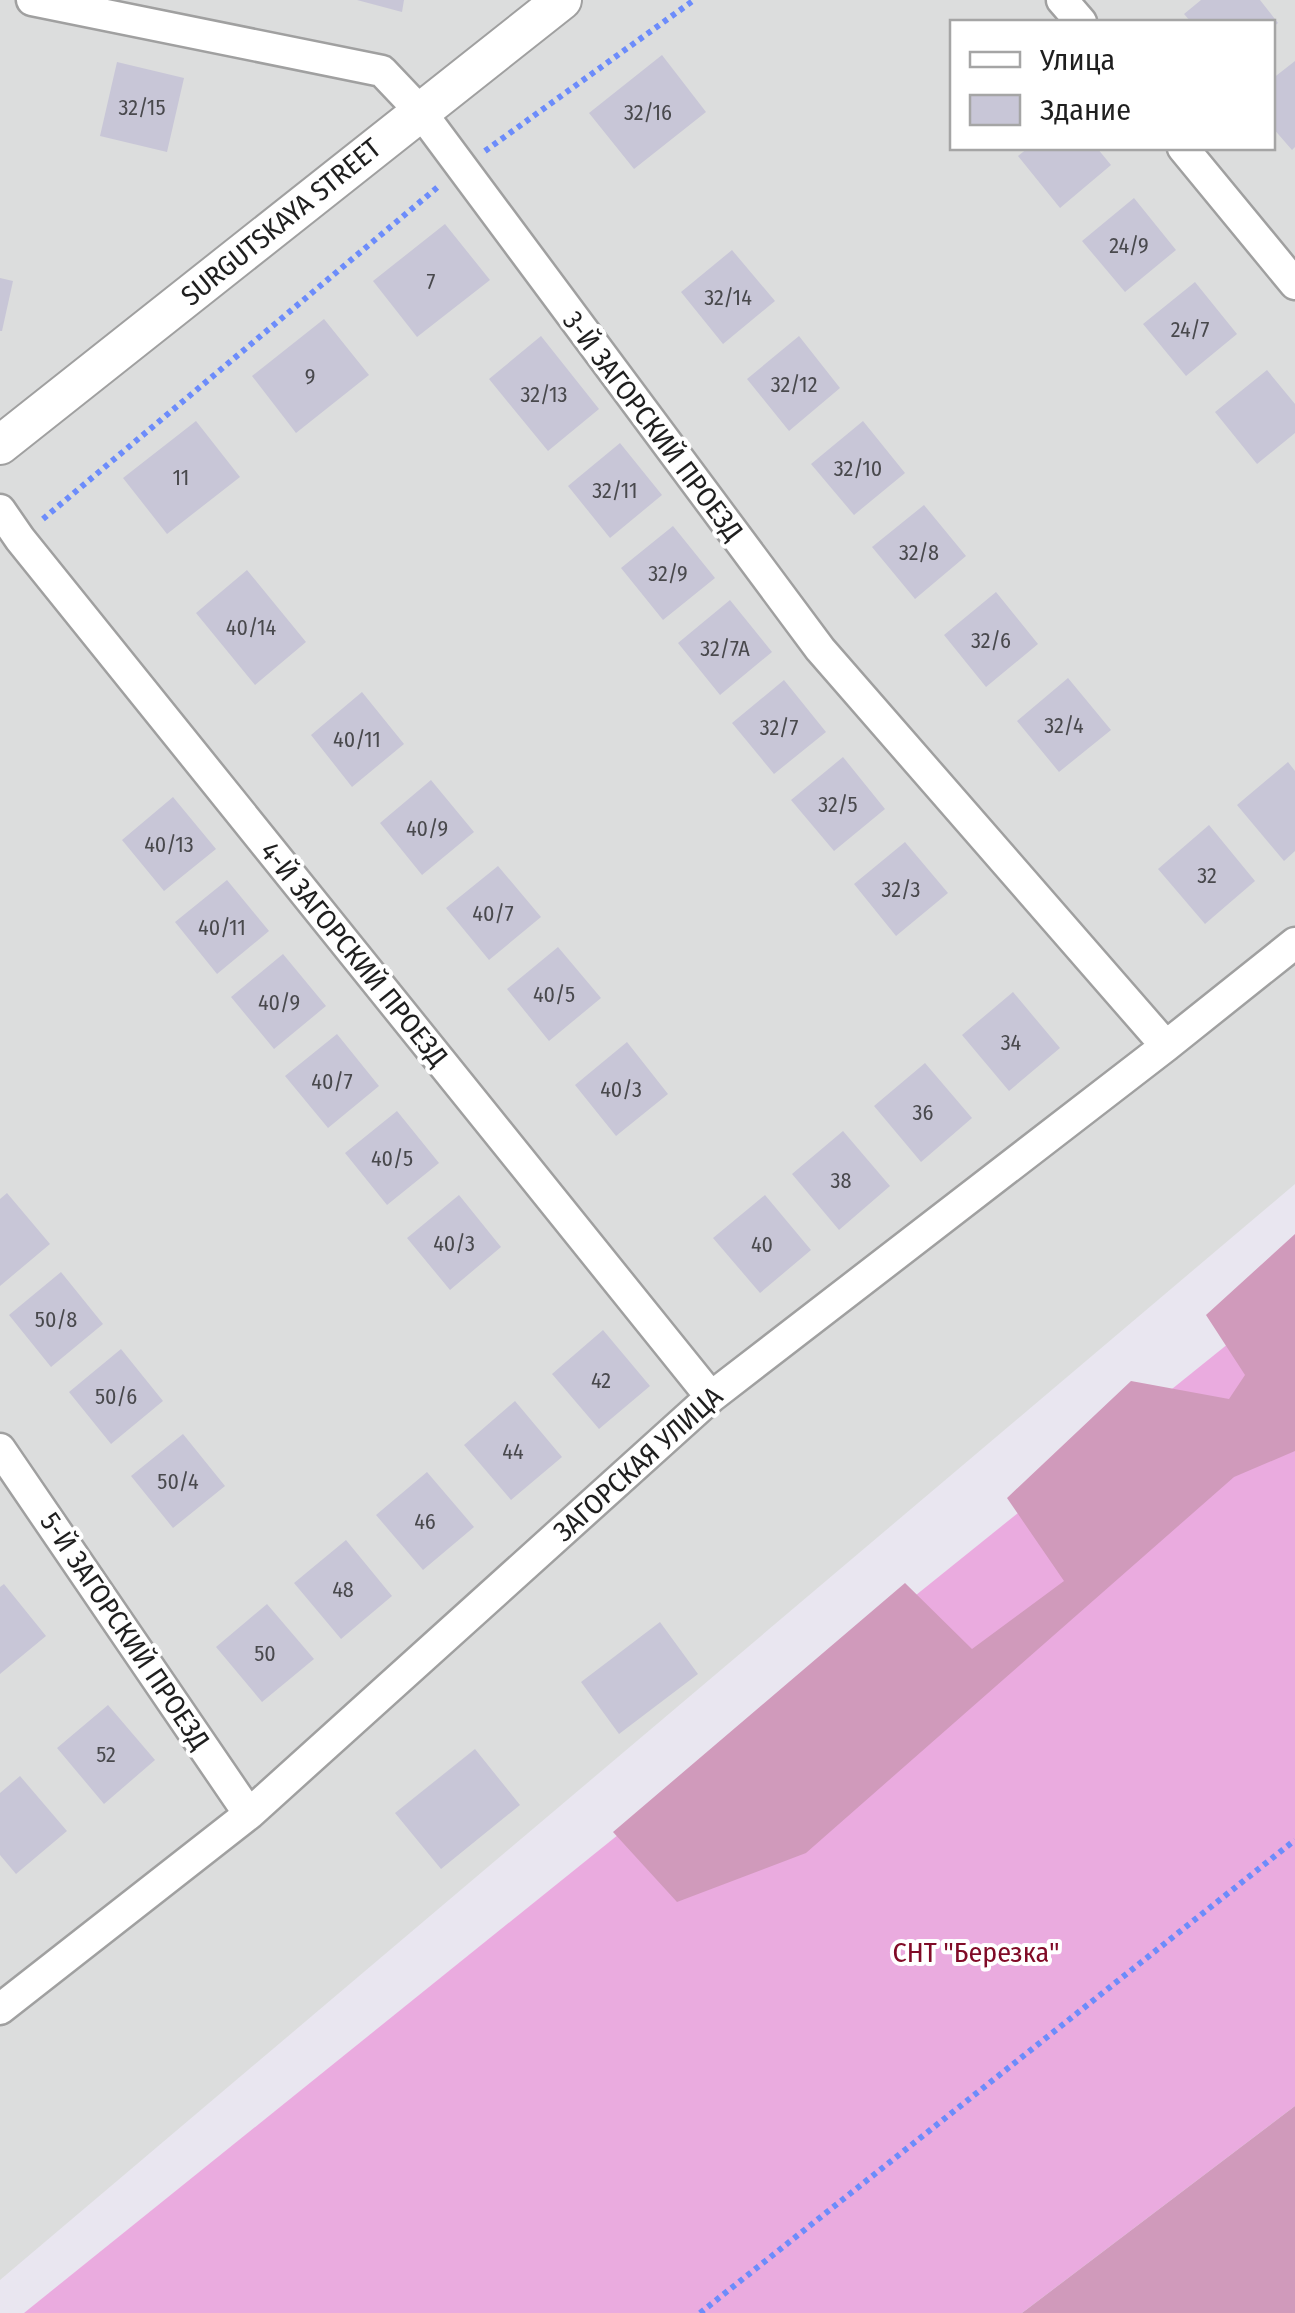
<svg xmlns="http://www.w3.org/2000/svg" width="1295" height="2313" font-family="'Fira Sans Condensed',sans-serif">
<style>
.residential{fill:#dcdddd;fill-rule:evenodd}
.grass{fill:#eaabdf}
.forest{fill:#d09abb}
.building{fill:#c8c6d7}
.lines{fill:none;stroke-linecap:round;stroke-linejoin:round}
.minor-casing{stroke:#a0a0a0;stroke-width:35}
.tertiary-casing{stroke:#a0a0a0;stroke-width:42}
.path{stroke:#6c8cfb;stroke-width:6;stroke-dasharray:5 5;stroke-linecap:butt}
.minor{stroke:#fff;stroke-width:30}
.tertiary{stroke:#fff;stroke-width:38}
.labels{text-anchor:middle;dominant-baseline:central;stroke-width:8;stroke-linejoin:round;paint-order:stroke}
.number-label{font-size:22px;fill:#49494d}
.street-label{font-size:28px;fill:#1f1f1f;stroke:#fff}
.park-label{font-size:28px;fill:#800b27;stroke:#fff}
</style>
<rect width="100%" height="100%" fill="#e9e6f0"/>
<path class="residential" d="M0,0h1295v1184l-1295,1096zM952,22h320v126h-320z"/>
<path class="grass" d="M1295,1290v816l-273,207h-998z"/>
<path class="forest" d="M1295,1234v217l-61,26 -428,376 -129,49 -64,-70 292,-249 67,66 92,-68 -57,-83 124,-117 98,18 16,-24 -39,-60z
M1295,2106v207h-273z"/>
<path class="building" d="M357,0h47l-2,12z
M1201,0h59l18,23 -6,5v-6h-81l-7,-8z
M662,55l44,57 -72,57 -45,-56z
M1295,61v86l-3,3 -20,-23v-48z
M117,62l67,16 -17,74 -67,-16z
M1028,148h69l14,17 -51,43 -42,-52z
M1134,198l42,52 -51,42 -43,-51z
M445,224l45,56 -73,57 -44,-56z
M732,250l43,51 -52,43 -42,-52z
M0,278l13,3 -11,50h-2z
M1195,282l42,52 -51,42 -43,-52z
M324,319l45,56 -73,58 -44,-57z
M541,336l58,73 -51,42 -59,-72z
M799,336l41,52 -51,43 -42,-52z
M1267,370l28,34v29l-38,31 -42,-52z
M196,421l44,56 -73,57 -44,-56z
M863,421l42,52 -51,42 -43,-51z
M620,443l42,52 -52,43 -42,-52z
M924,505l42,51 -51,43 -43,-52z
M673,526l42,52 -52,42 -42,-52z
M247,570l59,72 -51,43 -59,-72z
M996,592l42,52 -52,43 -42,-52z
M730,600l42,52 -52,43 -42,-52z
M1068,678l43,52 -52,42 -42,-51z
M784,680l42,52 -52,42 -42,-51z
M362,692l42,52 -52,43 -41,-52z
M843,757l42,52 -51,42 -43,-51z
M1288,762l7,9v80l-11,10 -47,-56z
M431,780l43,52 -52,43 -42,-52z
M173,797l43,52 -52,42 -42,-51z
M1209,825l46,56 -50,43 -47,-55z
M905,842l43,51 -52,43 -42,-52z
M498,866l43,51 -52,43 -43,-52z
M227,880l42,51 -52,43 -42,-52z
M558,947l43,51 -52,43 -42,-52z
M283,954l43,52 -52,43 -43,-52z
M1013,992l47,56 -51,43 -47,-56z
M337,1034l42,52 -51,42 -43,-52z
M627,1042l41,52 -52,42 -41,-51z
M925,1063l47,55 -51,44 -47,-56z
M397,1111l42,52 -52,42 -42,-52z
M843,1131l47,55 -51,44 -47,-56z
M7,1193l43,51 -50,42v-87z
M459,1195l42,52 -51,43 -43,-52z
M765,1195l46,55 -51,43 -47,-55z
M61,1272l42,52 -52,43 -42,-52z
M603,1330l47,56 -51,43 -47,-55z
M121,1349l42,52 -52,43 -42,-52z
M515,1401l47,56 -51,43 -47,-55z
M183,1434l42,52 -52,42 -42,-52z
M427,1472l47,55 -51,43 -47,-55z
M346,1540l46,56 -51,43 -47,-56z
M4,1584l42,52 -46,38v-87z
M267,1604l47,55 -52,43 -46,-55z
M660,1622l38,52 -79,60 -38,-52z
M108,1705l47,55 -51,44 -47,-56z
M475,1749l45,56 -79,64 -46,-56z
M20,1776l47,55 -51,43 -16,-19v-62z"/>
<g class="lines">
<g class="minor-casing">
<path id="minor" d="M32,0l350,71 38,40 400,538 346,397
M1062,0l19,22
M1183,148l112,136
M0,510l20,29 691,858
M0,1449l249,365
M0,2009l249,-195 462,-417 455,-351 129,-103"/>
</g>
<g class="tertiary-casing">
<path id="tertiary" d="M0,445l562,-445"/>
</g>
<path class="path" d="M485,151l209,-151
M43,519l396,-333
M700,2313l595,-473"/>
<use href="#minor" class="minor"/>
<use href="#tertiary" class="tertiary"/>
</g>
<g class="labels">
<g class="number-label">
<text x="142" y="107">32/15</text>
<text x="648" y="112">32/16</text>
<text x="1129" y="245">24/9</text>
<text x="431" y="281">7</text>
<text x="728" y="297">32/14</text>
<text x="1190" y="329">24/7</text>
<text x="310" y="376">9</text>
<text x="794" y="384">32/12</text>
<text x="544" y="394">32/13</text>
<text x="858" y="468">32/10</text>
<text x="181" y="477">11</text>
<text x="615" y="490">32/11</text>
<text x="919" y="552">32/8</text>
<text x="668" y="573">32/9</text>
<text x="251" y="627">40/14</text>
<text x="991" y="640">32/6</text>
<text x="725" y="648">32/7А</text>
<text x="1064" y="725">32/4</text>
<text x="779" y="727">32/7</text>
<text x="357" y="739">40/11</text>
<text x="838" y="804">32/5</text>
<text x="427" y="828">40/9</text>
<text x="169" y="844">40/13</text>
<text x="1207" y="875">32</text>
<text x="901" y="889">32/3</text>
<text x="493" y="913">40/7</text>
<text x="222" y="927">40/11</text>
<text x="554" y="994">40/5</text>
<text x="279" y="1002">40/9</text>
<text x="1011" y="1042">34</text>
<text x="332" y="1081">40/7</text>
<text x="621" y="1089">40/3</text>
<text x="923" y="1112">36</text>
<text x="392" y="1158">40/5</text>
<text x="841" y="1180">38</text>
<text x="454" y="1243">40/3</text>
<text x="762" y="1244">40</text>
<text x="56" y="1319">50/8</text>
<text x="601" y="1380">42</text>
<text x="116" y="1396">50/6</text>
<text x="513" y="1451">44</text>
<text x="178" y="1481">50/4</text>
<text x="425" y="1521">46</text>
<text x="343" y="1589">48</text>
<text x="265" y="1653">50</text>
<text x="106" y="1754">52</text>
</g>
<g class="street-label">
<text transform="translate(281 222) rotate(-39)">SURGUTSKAYA STREET</text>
<text transform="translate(653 426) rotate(53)">3-Й ЗАГОРСКИЙ ПРОЕЗД</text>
<text transform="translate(354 954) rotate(51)">4-Й ЗАГОРСКИЙ ПРОЕЗД</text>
<text transform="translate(638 1464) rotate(-42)">ЗАГОРСКАЯ УЛИЦА</text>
<text transform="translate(125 1631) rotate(56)">5-Й ЗАГОРСКИЙ ПРОЕЗД</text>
</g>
<g class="park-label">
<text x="976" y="1952">СНТ "Березка"</text>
</g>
</g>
<rect x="950" y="20" width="325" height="130" fill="#ffffff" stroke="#a5a5a5" stroke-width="2.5"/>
<rect x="970" y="52" width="50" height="15" fill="#ffffff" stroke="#a5a5a5" stroke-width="2.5"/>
<text x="1040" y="70" font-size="30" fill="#1f1f1f">Улица</text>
<rect x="970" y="95" width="50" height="30" fill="#c8c6d7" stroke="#a5a5a5" stroke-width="2.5"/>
<text x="1040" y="120" font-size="30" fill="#1f1f1f">Здание</text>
</svg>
